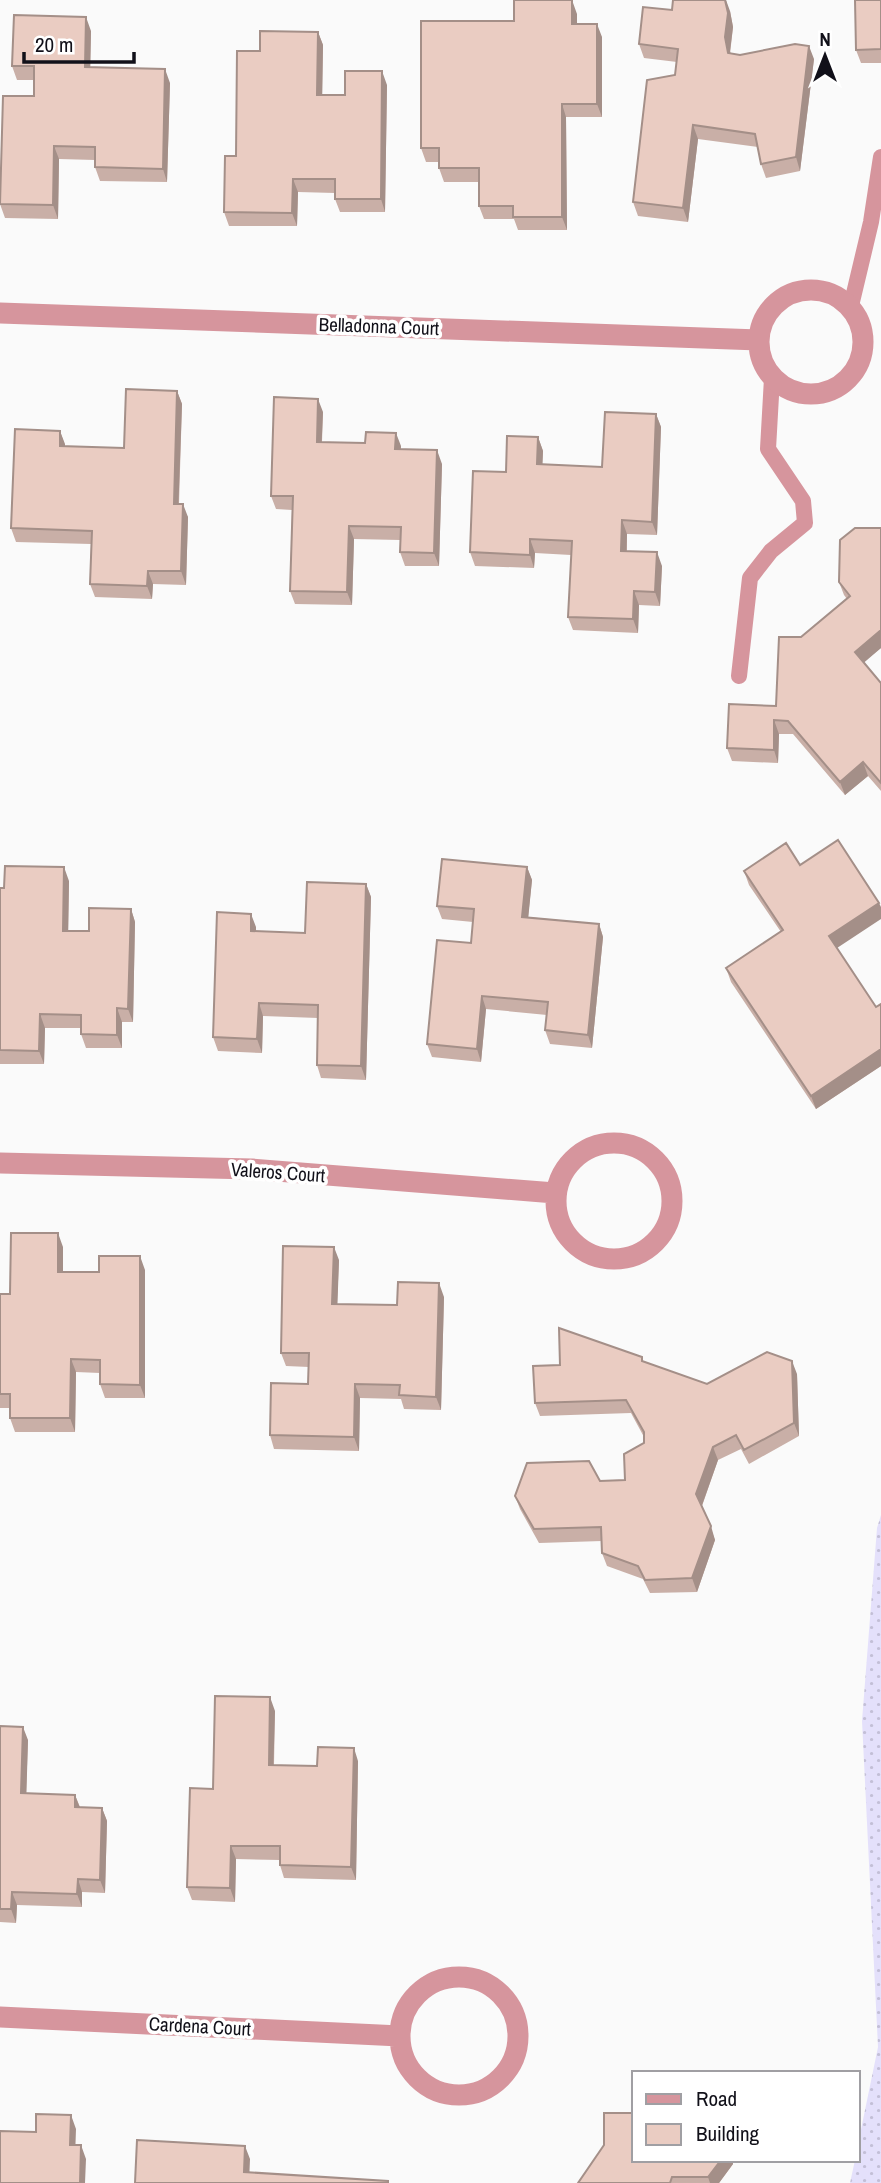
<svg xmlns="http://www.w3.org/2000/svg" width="881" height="2183" font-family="'Archivo Narrow',sans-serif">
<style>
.grass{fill:url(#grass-dots)}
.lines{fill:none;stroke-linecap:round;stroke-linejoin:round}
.lane{stroke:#d6959d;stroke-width:16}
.street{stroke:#d6959d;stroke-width:21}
.wall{fill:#c9afa7}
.shaded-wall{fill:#a48f88}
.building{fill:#eaccc2;stroke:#a48f88;stroke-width:2}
.labels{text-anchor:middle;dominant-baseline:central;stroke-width:7;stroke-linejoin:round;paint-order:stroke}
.street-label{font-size:19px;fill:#111019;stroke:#fff}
</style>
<defs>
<pattern id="grass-dots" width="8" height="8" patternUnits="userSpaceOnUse" patternTransform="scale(1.75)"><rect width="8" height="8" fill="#e4e0fb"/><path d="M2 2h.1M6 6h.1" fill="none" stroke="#c3bfd7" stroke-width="1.8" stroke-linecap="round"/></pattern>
</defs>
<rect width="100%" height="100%" fill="#fafafa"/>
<path class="grass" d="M881,1515v668h-31l5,-23h3v-16l20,-97 -16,-326 15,-193z"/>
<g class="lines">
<path class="lane" d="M851,306l20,-84 10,-65
M739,676l11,-98 21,-27 34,-28 -2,-22 -35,-52 4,-71"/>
<path class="street" d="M759 342a52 52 0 1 1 104 0a52 52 0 1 1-104 0Z
M0,313l759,27
M556 1201a58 58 0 1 1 116 0a58 58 0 1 1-116 0Z
M0,1163l252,6 303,24
M400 2036a59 59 0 1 1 118 0a59 59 0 1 1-118 0Z
M0,2017l400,19"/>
</g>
<path class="wall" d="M881,0v63h-20l-5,-13z
M672,10l58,1 3,16 -3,27 84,5 -14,112 -34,7 -5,-14 -3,-17 -60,-8 -10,83 -50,-6 -5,-14 42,-127 2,-13 -33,-4 -5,-14z
M577,14v10l25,13v80h-36l1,113h-49l-4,-11h-30l-5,-13v-24h-35l-5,-14v-6h-13l-5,-14 93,-127z
M91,31l-1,37 80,15 -3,99 -67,-1 -5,-14v-7l-36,-1 -1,60 -53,-1 -5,-14 34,-108v-16h-17l-5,-14z
M318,32l5,13 -1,50h23l42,-10 -2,127h-45l-5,-13v-6l-37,-1 -1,34h-68l-5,-14 36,-161z
M177,391l5,13 -3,100 9,13 -2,68 -33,-1 -1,15 -57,-2 -5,-13 1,-40 -75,-2 -5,-14 49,-97 5,15 59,2z
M323,412l-1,30 79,4v3l41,15 -3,102h-34l-5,-14v-12l-46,-1 -2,66 -57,-1 -5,-13 2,-81 -16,-1 -5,-13z
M656,414l5,13 -4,108 -30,-1v17l35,15 -2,40 -21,-1 -1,28 -65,-3 -5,-13 3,-62 -36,-2 -1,15 -59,-2 -5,-14 36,-80 32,-35 5,14 -1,14 60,2z
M840,540l41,108 -18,14 18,21v108l-13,-15 -23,19 -52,-61h-14l-1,29 -46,-2 -5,-13 49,-42 25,-69 46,-38 -3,-4 -5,-13z
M527,867l5,13 -4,37 71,7 4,13 -11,111 -42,-4 -5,-14 2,-15 -61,-6 -5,53 -49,-5 -5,-13 44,-101 2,-21 -31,-3 -5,-13z
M744,871l93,77 39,59 5,-3v62l-65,43 -85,-127 -5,-14 55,-36 -32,-47z
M69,881l-1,50h21l42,-22 4,13 -2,100h-11v26h-36l-5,-14v-6h-36l-1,36h-44v-176z
M366,884l5,13 -5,183 -45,-2 -4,-13 1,-47 -55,-2 -1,37 -44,-2 -5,-14 43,-110v4l49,2z
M63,1247v25h36l46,-2v128h-40l-5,-14v-11l-24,-1 -1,60h-60l-5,-14v-10h-10v-114h10z
M339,1260l-2,44 60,1 47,-8 -3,113 -37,-1 -3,-10 -41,-1 -1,53 -85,-2 -4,-14 38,-51 1,-17 -23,-1 -5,-13z
M642,1357l1,4 64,23 90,-10 2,62 -50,28 -8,-15 -23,11 -16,46 13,34 -18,52 -47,1 -7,-14 -36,-13 -5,-13v-12l-63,2 -19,-34 -5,-13 85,-15 25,-1 19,-37v-6l-13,-24 -91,3 -5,-13 25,-38z
M275,1711l-1,54 43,1 41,-5 -2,119 -72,-2 -4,-13v-5l-44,-1 -1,43 -43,-2 -5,-13 26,-98z
M0,1726l28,14 -2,54 49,1 5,12 22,1 5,13 -2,72 -23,-1v15l-65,-2 -1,18 -16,-1z
M733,2160v4l-14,19h-141z"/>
<path class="shaded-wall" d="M572,0l5,14v24l-5,-14z
M726,0l4,11 3,16 -3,24 3,16 -5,-14 -3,-16z
M86,17l5,14 -1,50 -5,-14z
M597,24l5,13v80l-5,-13z
M318,32l5,13 -1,64 -5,-14z
M809,46l5,13 -14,112 -4,-14z
M165,69l5,14 -3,99 -4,-13z
M382,71l5,14 -2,127 -4,-13z
M562,104l4,13 1,113 -5,-13z
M693,125l5,14 -10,83 -5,-14z
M54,146l5,13 -1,60 -5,-14z
M293,179l5,13 -1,34 -5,-13z
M177,391l5,13 -4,113 -4,-13z
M318,399l5,13 -2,44 -4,-14z
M656,414l5,13 -4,108 -5,-13z
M60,431l5,13v15l-5,-13z
M396,433l5,13 -1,16 -5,-13z
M538,437l5,14 -1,27 -5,-14z
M437,450l5,14 -3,102 -5,-13z
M183,504l5,13 -2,68 -5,-14z
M622,520l5,14 -1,31 -5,-14z
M349,526l5,13 -2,66 -5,-13z
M530,539l5,14 -1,15 -4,-13z
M657,552l5,14 -2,40 -5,-14z
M148,571l5,13 -1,15 -5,-13z
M634,591l5,14 -1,28 -5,-14z
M881,630v18l-21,18 -5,-14z
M774,720l5,14 -1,29 -4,-13z
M863,762l5,14 -23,19 -5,-13z
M64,867l5,14 -1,63 -5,-13z
M527,867l5,13 -5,50 -5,-13z
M366,884l5,13 -5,183 -5,-14z
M879,903l2,4v12l-47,31 -5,-14z
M131,909l4,13 -2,100 -5,-13z
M251,914l5,13v18l-5,-14z
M599,924l4,13 -11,111 -4,-13z
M482,996l4,13 -5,53 -4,-13z
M259,1003l4,13 -1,37 -5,-14z
M117,1008l5,14v26l-5,-13z
M40,1014l5,14 -1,36 -5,-13z
M881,1049v17l-65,43 -5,-13z
M58,1233l5,14v39l-5,-14z
M334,1247l5,13 -2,57 -5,-13z
M140,1256l5,14v128l-5,-13z
M439,1283l5,14 -3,113 -5,-13z
M71,1359l5,13 -1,60 -5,-14z
M792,1361l5,13 2,62 -5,-13z
M355,1384l5,14 -1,53 -5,-14z
M713,1447l5,13 -17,48 -5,-14z
M711,1526l4,14 -18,52 -5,-14z
M270,1697l5,14 -2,68 -4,-14z
M23,1727l5,13 -2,67 -5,-14z
M354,1748l4,13 -2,119 -5,-13z
M75,1795l5,13 -5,-1z
M102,1808l5,13 -2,72 -5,-13z
M231,1846l5,13 -1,43 -5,-14z
M78,1879l4,13v15l-5,-13z
M12,1892l5,13 -1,18 -5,-14z
M71,2115l5,14 -1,29 -5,-13z
M81,2145l5,14 -1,24h-5z
M245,2146l5,13 -1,24 -5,-11z
M721,2160h12v4l-14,19h-9l-2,-6z"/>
<path class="building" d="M514,0h58v24h25v80h-35v113h-49v-11h-34v-38h-40v-20h-18v-127h93z
M673,0h52l3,13 -3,24 3,16 12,2 55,-11 14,2 -13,111 -35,7 -6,-30 -62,-9 -10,83 -50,-6 14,-122 28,-5 3,-26 -39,-5 4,-37 29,3z
M855,0h26v49l-25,1z
M14,15l72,2 -1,50 80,2 -2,100 -68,-2v-20l-41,-1 -1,59 -53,-1 3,-108h31v-30h-22z
M260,31l58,1 -1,63h28v-24h37l-1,128h-46v-20h-42l-1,34 -68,-1 1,-56h11l1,-105h23z
M126,389l51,2 -3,113h9l-2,67h-33l-1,15 -57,-2 2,-53 -81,-3 4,-99 45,2v15l64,2z
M274,397l44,2 -1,43 48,1 1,-11 30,1 -1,16 42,1 -3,103 -34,-1 1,-25 -52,-1 -2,66 -57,-1 3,-95h-22z
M605,412l51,2 -4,108 -30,-2 -1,31 36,1 -2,40 -21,-1 -1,28 -65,-2 4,-76 -42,-2v16l-60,-3 3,-81 33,1 1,-36 31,1 -1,27 65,3z
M855,528h26v102l-26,22 26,31v100l-18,-21 -23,20 -52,-61 -14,-1v30l-47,-2 2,-44 47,2 3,-69h22l49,-41 -11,-14 1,-42z
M838,840l41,63 -50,33 47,71 5,-3v45l-70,47 -85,-128 57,-38 -39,-59 42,-28 14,22z
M442,859l85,8 -5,50 77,7 -11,111 -43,-5 3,-28 -66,-6 -5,53 -50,-5 10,-104 34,3 3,-34 -37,-3z
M5,866l59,1 -1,64h26v-23l42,1 -3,100 -11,-1v27l-36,-1v-19l-41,-1 -1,37 -39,-1v-162h4z
M307,882l59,2 -5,182 -44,-1 1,-60 -59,-2 -2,36 -44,-2 4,-125 34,2v17l54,2z
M11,1233h47v39h41v-16h41v129l-40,-1v-24l-29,-1 -1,59h-60v-24h-10v-100h10z
M283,1246l51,1 -2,57 65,1 1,-23 41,1 -3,114 -37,-2 1,-10 -45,-1 -1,53 -84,-2 1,-52 37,1 1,-31h-28z
M559,1328l83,29v4l65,23 60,-32 25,9 2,62 -50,27 -8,-15 -23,12 -17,47 15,32 -19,52 -47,2 -7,-14 -36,-13 -1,-26 -67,2 -19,-33 12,-33 62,-2 11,20 25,-1 -1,-26 20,-11v-11l-18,-32 -91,3 -2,-37 27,-1z
M215,1696l55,1 -1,68 48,1 1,-19 36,1 -3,119 -71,-2v-19h-49l-1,42 -43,-1 3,-99 23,1z
M0,1726l23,1 -2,66 54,2v12l27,1 -2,72 -22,-1 -1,15 -65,-2 -1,17h-11z
M604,2113h30v47h87l-13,17h-36l-2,6h-92l26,-38z
M36,2114l35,1 -1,30h11l-1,38h-80v-52l36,1z
M137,2140l108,6 -1,26 144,9v2h-253z"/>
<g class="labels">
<g class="street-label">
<text transform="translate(379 326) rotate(2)">Belladonna Court</text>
<text transform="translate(278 1172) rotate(4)">Valeros Court</text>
<text transform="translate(200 2026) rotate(3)">Cardena Court</text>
</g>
</g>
<rect x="632" y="2071" width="228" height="91" fill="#ffffff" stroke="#a09fa3" stroke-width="2"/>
<rect x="646" y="2094" width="35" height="10" fill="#d6959d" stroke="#a09fa3" stroke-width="2"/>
<text x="696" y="2106" font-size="21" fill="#111019">Road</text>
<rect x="646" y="2124" width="35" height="21" fill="#eaccc2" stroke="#a09fa3" stroke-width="2"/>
<text x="696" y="2141" font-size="21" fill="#111019">Building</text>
<g transform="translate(825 56)" stroke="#ffffff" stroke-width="5" paint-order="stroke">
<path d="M0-5L12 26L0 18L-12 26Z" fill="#111019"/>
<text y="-10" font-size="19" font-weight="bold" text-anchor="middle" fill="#111019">N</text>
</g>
<path d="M24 52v10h110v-10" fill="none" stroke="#111019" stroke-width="3.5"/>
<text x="35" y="52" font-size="21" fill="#111019" stroke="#ffffff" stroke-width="5" paint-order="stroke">20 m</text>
</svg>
